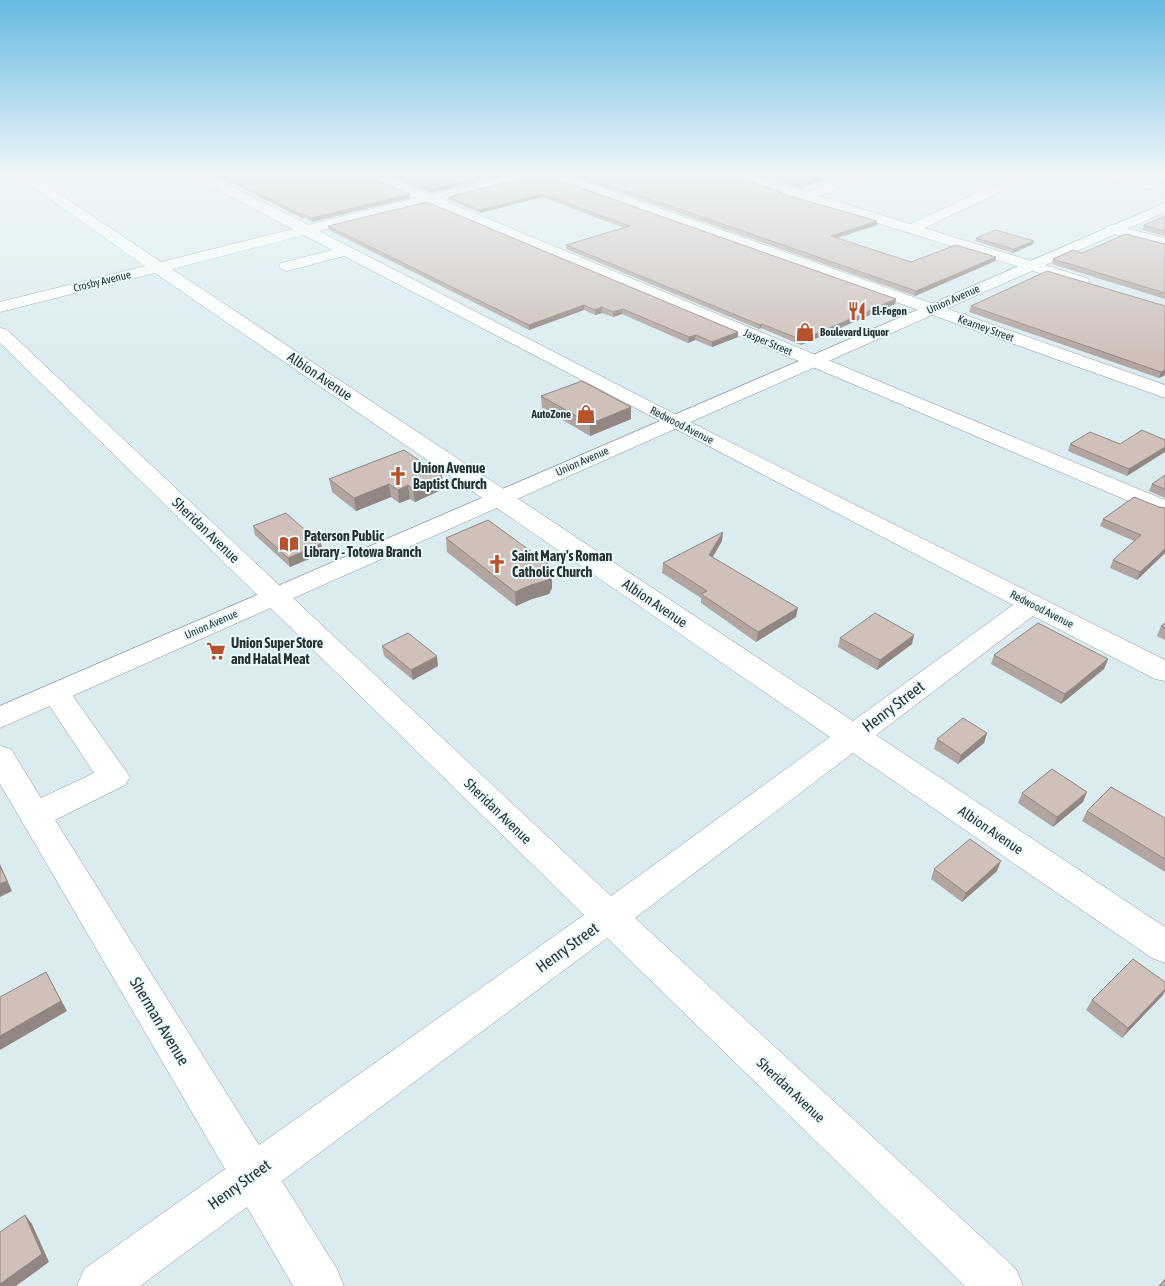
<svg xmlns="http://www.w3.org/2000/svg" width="1165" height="1286" font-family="'Asap Condensed',sans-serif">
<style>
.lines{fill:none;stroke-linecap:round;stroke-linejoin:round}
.minor-casing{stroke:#88989c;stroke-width:1}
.major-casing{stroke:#88989c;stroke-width:1}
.minor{fill:#fff;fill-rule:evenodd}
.major{fill:#fff;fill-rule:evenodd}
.wall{fill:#b2a5a0}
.shaded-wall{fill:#918682}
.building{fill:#cfc0ba;stroke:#918682}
.labels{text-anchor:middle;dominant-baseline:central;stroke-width:4;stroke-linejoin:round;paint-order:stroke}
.far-street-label{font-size:11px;fill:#293031;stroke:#e8fafe}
.far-poi-label{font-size:11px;font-weight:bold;fill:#293031;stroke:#e8fafe;text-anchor:start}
.street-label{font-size:14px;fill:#293031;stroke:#e8fafe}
.poi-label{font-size:14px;font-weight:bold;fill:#293031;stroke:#e8fafe;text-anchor:start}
.near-street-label{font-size:16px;fill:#293031;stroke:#e8fafe}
</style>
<rect width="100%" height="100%" fill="#dbecf0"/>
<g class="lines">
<g class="minor-casing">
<path id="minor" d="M16,175h15l130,87 132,-33 -98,-51 -1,-3h16l98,50 108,-27 -49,-20 -1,-3h17l48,20 79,-20h21l-1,3 -87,22 722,300v15l-8,-2 -729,-309 -109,27 379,195 467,234v21l-10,-2 -122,-63 -157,119 289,192v36l-13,-5 -299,-205 -218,165 381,351 7,17h-58l-358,-348 -325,243 55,88 7,17h-51l-46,-79 -107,79h-63l7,-17 141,-100 -225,-385v-38l11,3 30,49 53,-25 -53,-80 5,-7 10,-3 10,3 64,91 -5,8 -70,35 204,325 325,-230 -584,-572v-15l6,1 605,567 219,-159 -675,-464 -155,39v-10l145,-36zM304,235l28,15 -51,13 -2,3 2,3 6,2 57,-15 669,349 -160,116 -681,-452z
M547,175h18l600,210v13l-617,-220z
M730,175h19l57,17 43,-17h17l-1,3 -45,18 90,28 106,-49h16l-1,3 -107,50 163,50 2,3 -2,3h-12l-344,-106z
M1113,225l52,13v10l-57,-16 -2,-3 2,-3z"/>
</g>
<g class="major-casing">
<path id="major" d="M1098,175h24l43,9v8l-66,-14z
M1165,203v9l-1165,516v-22z"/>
</g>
<use href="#minor" class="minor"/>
<use href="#major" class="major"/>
</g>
<path class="wall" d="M213,175h152l1,1 44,18v4l-98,24 -9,-5 -2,1 -65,-33z
M388,175h115l-72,18z
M570,175h160l1,1 146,49 -40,13 74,24 85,-5 -1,4 -80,35z
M755,175h55l10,3 -1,3 -19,7z
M530,176h17l349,123 -1,5 -94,41 -40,-17 -2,1 -193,-80v-4l58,-17 -82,-31 -62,16 -31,-13v-3z
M1165,216v20l-23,-6 2,-5z
M328,226l410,111 -26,10 -17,-7 -7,3 -66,-29 -9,3 -11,-4 -7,2 -11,-5 -55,20 -200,-100z
M976,238l58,3 -1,3 -20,9 -38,-12z
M1165,243v56l-113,-35 1,-5 29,-6z
M971,306h194v69l-6,3 -190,-66z
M541,396l90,11v12l-41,17 -48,-28z
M1165,440l-38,36 -59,-25 2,-7h50z
M404,450l39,39 -28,13 -5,-3 -11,4 -8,-6 -35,14 -24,-19 -3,-13z
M1165,475v23l-16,-7 3,-7z
M1159,507l6,1v45l-28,27 -27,-12 3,-8 21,-19 -34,-15 3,-7z
M253,526l68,18 2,9 -33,14 -35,-32z
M446,538l106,50 -3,6 -17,5 -16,7 -69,-54z
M722,541l-9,16 83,60 -40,25 -55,-39v-5l-39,-25 1,-10z
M1165,623v17l-8,-4 4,-10z
M840,638l72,6 -35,26 -39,-23z
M382,646l56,20 -25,14 -29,-24z
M994,655l114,4 -4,10 -43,35 -70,-40z
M987,733l-3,10 -26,21 -24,-15 3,-10z
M1022,793l61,9 -30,25 -35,-24z
M1087,811l78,7v54l-83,-51z
M934,869l63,2 -35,31 -31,-23z
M1163,995l-41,43 -36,-28 6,-10z
M1165,1278v8h-7l3,-3z"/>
<path class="shaded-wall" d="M489,175h14l-72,18v-4z
M820,178l-1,3 -19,7 1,-3z
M410,194v4l-98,24v-4z
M542,194v3l-62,16v-3z
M300,214h3v3l-2,1z
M877,221v4l-46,15v-4z
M1034,241l-1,3 -20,9 1,-4z
M996,257l-1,4 -80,35 1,-5z
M896,299l-1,5 -94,41 1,-5z
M584,305v5l-55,20v-5z
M602,307v6l-7,2v-5z
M623,309l-1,5 -9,3v-5z
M762,324l-1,4 -2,1 1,-4z
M738,332v5l-26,10v-5z
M696,335l-1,5 -7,3 1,-6z
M1165,370v5l-6,3 2,-6z
M631,407v12l-41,17v-12z
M1165,447v5l-38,24 2,-7z
M442,476l1,13 -28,13 -2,-13z
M389,484l2,13 -35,14 -2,-13z
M408,485l2,14 -11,4 -1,-13z
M723,532l-1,9 -14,23 1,-9z
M321,544l2,9 -33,14 -2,-9z
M1165,549v4l-28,27 3,-8z
M552,574v14l-3,6 -17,5 -16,7 -1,-14z
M798,608l-2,9 -40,25 2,-10z
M914,635l-2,9 -35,26 3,-10z
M437,656l1,10 -25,14 -2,-10z
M1108,659l-4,10 -43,35 4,-10z
M987,733l-3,10 -26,21 3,-9z
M1087,792l-4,10 -30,25 4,-10z
M1001,861l-4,10 -35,31 4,-9z
M0,864l12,27 -12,6z
M46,972l21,39 -67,39v-14z
M1165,989v2l-2,4 -41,43 6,-10z
M25,1215l7,9 17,38 -33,24h-16v-2z"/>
<path class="building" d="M220,175h145l1,1 44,18 -98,24 -9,-4h-3z
M396,175h93l-58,14z
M531,175h16v1l349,123 -94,41 -40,-16 -2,1 -194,-80 64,-19 -88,-32 -62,16 -31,-13 81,-21z
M581,175h149l1,1 51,16 -3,1 98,28 -46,15 80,26 45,-17 40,12 -80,34z
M767,175h43l10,3 -19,7z
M427,202l311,130 -26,10 -16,-7 -7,2 -66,-28 -10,3 -11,-5 -7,3 -11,-5 -55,20 -201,-99z
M1165,216v15l-21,-6z
M996,230l38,11 -20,8 -38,-11z
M1126,234l39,10v49l-112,-34 20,-9 9,3 5,-2z
M1047,271l118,35v64l-4,2 -190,-66z
M582,381l49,26 -41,17 -49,-28z
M1142,430l23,10v7l-36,22 -59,-25 20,-12 30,12z
M404,450l38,26 -29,13 -5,-4 -10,5 -9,-6 -35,14 -25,-19z
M1165,475v14l-13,-5z
M1134,497l25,10 6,1v41l-25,23 -27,-12 28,-25 -38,-16z
M286,513l35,31 -33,14 -35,-32z
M488,520l59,43 4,5 1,6 -4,6 -17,5 -16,7 -69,-54z
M723,532l-14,23 89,53 -40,24 -57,-38 6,-3 -44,-28z
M875,613l39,22 -34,25 -40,-22z
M1038,623l70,36 -43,35 -71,-39z
M1165,623v5l-4,-2z
M408,633l29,23 -26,14 -29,-24z
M963,718l24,15 -26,22 -24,-16z
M1052,769l35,23 -30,25 -35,-24z
M1111,787l54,31v41l-78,-48z
M970,839l31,22 -35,32 -32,-24z
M0,866l7,15 -7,3z
M1133,959l32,23v7l-37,39 -36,-28z
M46,972l15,29 -61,35v-39z
M25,1215l17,39 -42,30v-52z
M1165,1280v6h-5z"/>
<linearGradient id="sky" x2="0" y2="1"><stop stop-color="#66b9e2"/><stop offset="0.49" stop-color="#eff6f8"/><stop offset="1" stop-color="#eff6f8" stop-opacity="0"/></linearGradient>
<rect width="1165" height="355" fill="url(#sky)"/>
<defs>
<g id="restaurant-bare" transform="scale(1.5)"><path d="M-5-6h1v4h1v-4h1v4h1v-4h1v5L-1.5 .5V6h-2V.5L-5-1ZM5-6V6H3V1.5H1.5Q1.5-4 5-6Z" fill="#b9522a" stroke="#e8fafe" stroke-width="2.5" paint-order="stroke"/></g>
<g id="shop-bare" transform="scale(1.5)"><path d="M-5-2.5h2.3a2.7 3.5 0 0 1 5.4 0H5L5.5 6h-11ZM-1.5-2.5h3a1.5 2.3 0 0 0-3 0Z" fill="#b9522a" stroke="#e8fafe" stroke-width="2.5" paint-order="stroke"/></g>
<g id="church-bare" transform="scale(1.5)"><path d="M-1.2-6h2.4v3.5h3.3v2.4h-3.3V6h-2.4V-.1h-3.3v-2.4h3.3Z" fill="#b9522a" stroke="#e8fafe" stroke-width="2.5" paint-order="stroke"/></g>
<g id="library-bare" transform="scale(1.5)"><path d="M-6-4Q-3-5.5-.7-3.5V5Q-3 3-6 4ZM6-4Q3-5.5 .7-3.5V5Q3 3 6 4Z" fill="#b9522a" stroke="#e8fafe" stroke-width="2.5" paint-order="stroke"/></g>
<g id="supermarket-bare" transform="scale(1.5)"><path d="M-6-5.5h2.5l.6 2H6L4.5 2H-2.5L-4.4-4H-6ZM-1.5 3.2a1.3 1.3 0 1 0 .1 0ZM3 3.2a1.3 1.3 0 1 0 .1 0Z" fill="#b9522a" stroke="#e8fafe" stroke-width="2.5" paint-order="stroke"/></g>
</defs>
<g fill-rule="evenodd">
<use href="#restaurant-bare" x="857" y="311"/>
<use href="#shop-bare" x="805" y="332"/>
<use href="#shop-bare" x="586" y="414"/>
<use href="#church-bare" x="398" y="476"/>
<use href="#library-bare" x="289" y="544"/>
<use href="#church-bare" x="497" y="564"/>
<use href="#supermarket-bare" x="216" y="651"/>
</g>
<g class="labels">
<g class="far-street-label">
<text transform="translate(102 281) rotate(-14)">Crosby Avenue</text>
<text transform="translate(953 299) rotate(-24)">Union Avenue</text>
<text transform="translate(986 328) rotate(20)">Kearney Street</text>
<text transform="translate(768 342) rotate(23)">Jasper Street</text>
<text transform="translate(682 425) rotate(27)">Redwood Avenue</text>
<text transform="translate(582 461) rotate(-24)">Union Avenue</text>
<text transform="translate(1042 609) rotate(27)">Redwood Avenue</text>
<text transform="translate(211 624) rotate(-24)">Union Avenue</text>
</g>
<g class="far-poi-label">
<text x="872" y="311">El-Fogon</text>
<text x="820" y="332">Boulevard Liquor</text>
<text x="571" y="414" text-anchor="end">AutoZone</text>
</g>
<g class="street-label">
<text transform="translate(320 376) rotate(34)">Albion Avenue</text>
<text transform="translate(206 530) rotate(44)">Sheridan Avenue</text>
<text transform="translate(655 603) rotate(34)">Albion Avenue</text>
<text transform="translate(498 811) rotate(44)">Sheridan Avenue</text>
<text transform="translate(991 830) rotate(34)">Albion Avenue</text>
<text transform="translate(791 1090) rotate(43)">Sheridan Avenue</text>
</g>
<g class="poi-label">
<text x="413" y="468">Union Avenue<tspan x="413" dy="16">Baptist Church</tspan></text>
<text x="304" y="536">Paterson Public<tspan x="304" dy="16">Library - Totowa Branch</tspan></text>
<text x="512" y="556">Saint Mary's Roman<tspan x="512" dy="16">Catholic Church</tspan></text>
<text x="231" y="643">Union Super Store<tspan x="231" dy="16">and Halal Meat</tspan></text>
</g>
<g class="near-street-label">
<text transform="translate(893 706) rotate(-37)">Henry Street</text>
<text transform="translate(567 947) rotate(-36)">Henry Street</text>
<text transform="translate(160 1021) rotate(59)">Sherman Avenue</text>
<text transform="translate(239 1184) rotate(-36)">Henry Street</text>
</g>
</g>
</svg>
